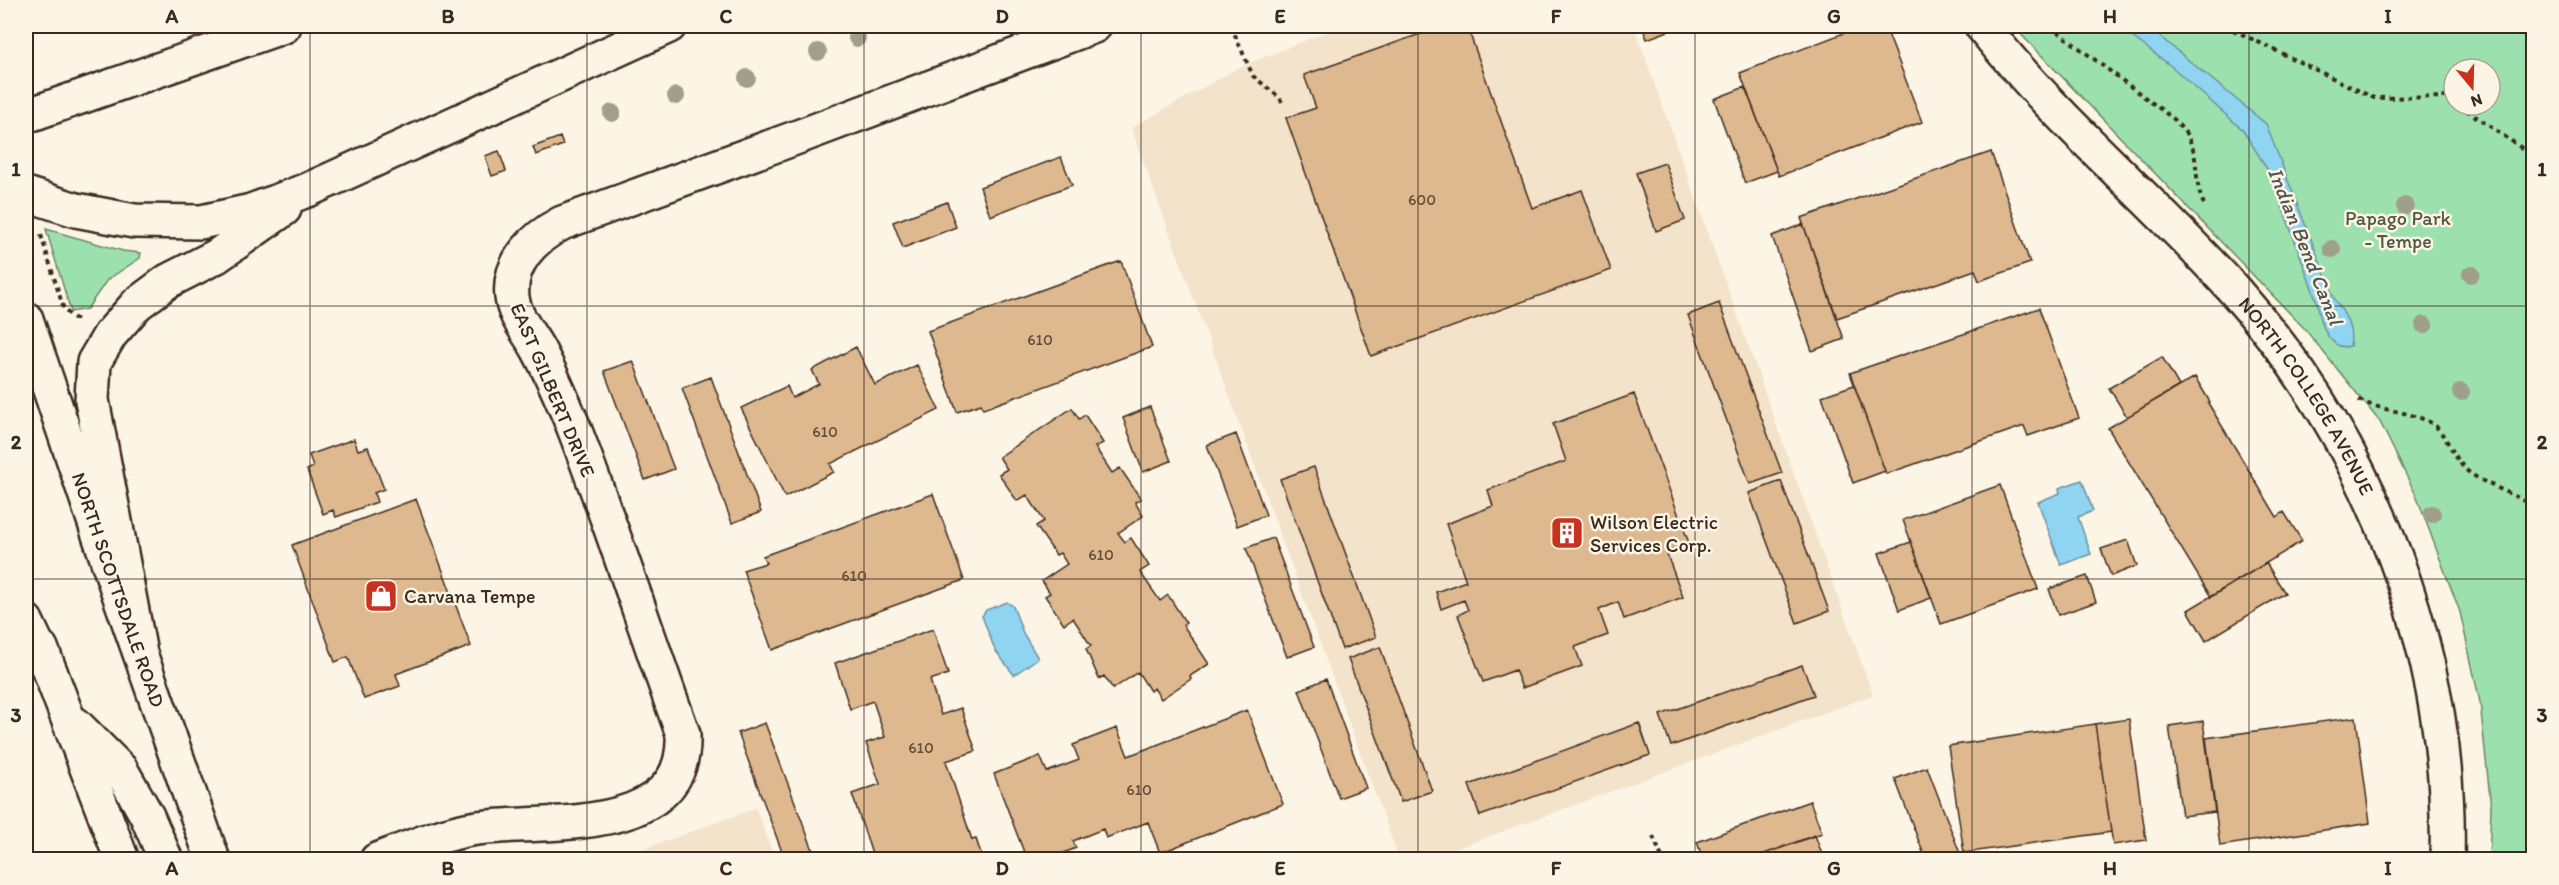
<svg xmlns="http://www.w3.org/2000/svg" width="2559" height="885" font-family="Itim,sans-serif">
<style>
.built{fill:#f3e3cb}
.green{fill:#9ce1ad;stroke:#6c8666;stroke-width:1.5;fill-rule:evenodd}
.water{fill:#8fd5f1;stroke:#6d919d;stroke-width:1.5}
.building{fill:#deb88f;stroke:#3b2a1e;stroke-width:1.5}
.lines{fill:none;stroke-linecap:round;stroke-linejoin:round}
.minor-casing{stroke:#3b2a1e;stroke-width:38}
.major-casing{stroke:#3b2a1e;stroke-width:38}
.highway-casing{stroke:#3b2a1e;stroke-width:38}
.path{stroke:#3b2a1e;stroke-width:4;stroke-dasharray:4.5 4.5;stroke-linecap:butt}
.minor{stroke:#fcf5e5;stroke-width:33}
.major{stroke:#fcf5e5;stroke-width:33}
.highway{stroke:#fcf5e5;stroke-width:33}
.tree{fill:#9f9f8b}
.grid{fill:none;stroke:#3b2a1e;stroke-width:1.5;stroke-opacity:0.55}
.labels{text-anchor:middle;dominant-baseline:central;stroke-width:5;stroke-linejoin:round;paint-order:stroke}
.number-label{font-size:16px;fill:#644e3a}
.park-label{font-size:20px;fill:#535842;stroke:#fcf5e5}
.street-label{font-size:20px;fill:#3b2a1e;stroke:#fcf5e5}
.poi-label{font-size:20px;fill:#3b2a1e;stroke:#fcf5e5;text-anchor:start}
.water-label{font-size:21px;font-style:italic;fill:#505553;stroke:#fcf5e5}
.neatline{fill:none;stroke:#3b2a1e;stroke-width:2}
.grid-label{font-size:20px;text-anchor:middle;font-weight:bold;fill:#3b2a1e}
</style>
<rect width="100%" height="100%" fill="#fcf5e5"/>
<filter id="ink" filterUnits="userSpaceOnUse"><feTurbulence type="fractalNoise" baseFrequency=".0167" numOctaves="2"/><feDisplacementMap in="SourceGraphic" scale="12" xChannelSelector="R" yChannelSelector="G"/><feConvolveMatrix kernelMatrix="1 2 1 2 8 2 1 2 1" color-interpolation-filters="sRGB"/></filter>
<g filter="url(#ink)">
<path class="built" d="M1340,26h294l239,669 -445,164h-29l-268,-731 107,-60z
M756,808l19,51h-159z"/>
<path class="green" d="M2013,26h520v833h-44l2,-51 -11,-106 -20,-90 -44,-117 -36,-73 -76,-94zM2454,69h36v36h-36z
M46,229l77,22 18,2 -1,5 -33,22 -20,29 -16,3z"/>
<path class="water" d="M2118,26h29l119,98 68,174c10,15 20,29 16,48 -21,6 -30,-24 -32,-41l-47,-130 -28,-45 -71,-63z
M2082,480l11,31 -15,6 13,37 -30,11 -23,-63 22,-9 -1,-5z
M1007,602l6,4 10,27 15,25 -24,17 -19,-25 -13,-34 4,-6z"/>
<path class="building" d="M1443,26h24l65,182 50,-18 29,80 -240,86 -85,-238 30,-10 -12,-33z
M1642,26h36l1,1 -32,12z
M1862,26h23l37,96 -143,54 -39,-103z
M1745,87l32,84 -32,12 -31,-84z
M560,137l3,8 -27,10 -3,-8z
M499,151l7,20 -14,5 -7,-20z
M1991,152l39,111 -51,18 -4,-11 -138,48 -36,-100z
M1061,157l11,28 -82,31 -10,-29z
M1665,163l20,57 -29,11 -20,-58z
M947,202l9,25 -53,21 -10,-26z
M1803,224l41,115 -32,12 -40,-115z
M1121,261l31,86 -169,62 -2,-5 -24,8 -29,-81z
M1719,303l63,170 -32,11 -62,-169z
M2039,308l40,110 -51,18 -4,-10 -138,48 -36,-101z
M856,347l19,38 42,-20 22,45 -109,54 4,8 -49,25 -44,-89 46,-22 5,12 27,-14 -7,-14z
M2162,357l17,29 -52,31 -18,-29z
M633,361l41,108 -29,11 -41,-109z
M711,377l50,135 -29,11 -50,-135z
M2195,377l15,25 -2,1 69,114 7,-5 18,29 -91,56 -103,-169z
M1854,385l31,86 -32,12 -31,-87z
M1634,394l55,149 -23,9 17,45 -59,22 -6,-17 -19,8 9,25 -33,12 7,19 -60,22 -7,-18 -32,12 -25,-67 10,-5 -4,-10 -23,9 -5,-17 30,-11 -20,-57 47,-18 -5,-16 78,-29 -13,-37z
M1150,407l21,54 -28,11 -20,-54z
M1072,408l7,11 6,-4 18,28 -8,4 17,26 8,-5 21,31 -6,3 8,14 -25,17 7,9 6,-4 18,28 -9,6 20,29 8,-6 18,28 -3,2 26,39 -19,12 1,3 -30,20 -7,-11 -4,3 -12,-19 -25,17 -9,-13 -5,3 -13,-30 5,-3 -18,-28 -9,6 -19,-28 5,-3 -8,-12 25,-17 -7,-11 -4,2 -20,-29 8,-5 -17,-26 -10,6 -18,-27 8,-5 -8,-12z
M1236,434l30,81 -29,11 -30,-81z
M354,439l4,11 10,-3 16,42 -10,4 3,9 -41,15 -3,-7 -10,4 -16,-44 6,-3 -4,-12z
M1314,467l62,170 -34,12 -62,-170z
M1781,481l48,130 -32,12 -48,-130z
M2000,485l38,104 -97,35 -38,-104z
M933,494l31,86 -192,70 -29,-80 23,-7 -3,-7z
M416,499l55,147 -75,28 4,12 -36,13 -16,-42 -13,5 -43,-117z
M1273,538l41,109 -27,10 -41,-109z
M2128,540l9,26 -26,10 -10,-27z
M1911,542l20,56 -32,12 -20,-57z
M2266,563l19,30 -79,48 -18,-31z
M2087,576l9,26 -38,13 -9,-26z
M933,629l15,45 -18,6 11,35 20,-7 15,43 -30,10 26,79 4,-1 7,21h-109l-22,-66 28,-10 -14,-41 19,-6 -12,-36 -23,8 -15,-46z
M1380,647l52,144 -31,11 -53,-143z
M1802,665l12,30 -143,51 -11,-31z
M1326,679l40,109 -27,10 -40,-108z
M1247,710l36,94 -123,49 -12,-31 -42,16 -3,-9 -30,12 3,7 -30,12h-19l-33,-86 46,-18 7,16 32,-12 -6,-15 44,-17 11,28z
M2356,717l14,106 -150,23 -14,-108z
M2129,719l17,121 -33,5 -18,-121z
M2203,721l12,91 -33,4 -13,-90z
M765,723l51,135 -5,2h-26l-47,-127z
M1639,723l11,32 -170,61 -11,-31z
M2095,724l16,108 -147,21 -16,-107z
M1927,767l34,89 -10,4h-25l-31,-81z
M1810,801l12,32 -74,27h-45l-6,-18z
M1815,835l9,25h-76z"/>
<g class="lines">
<g class="minor-casing">
<g id="minor">
<path id="s1" d="M1982,26c76,96 171,174 253,265 137,154 218,362 212,569"/>
<path d="M377,860c32,-12 66,-27 100,-32 68,-9 211,11 206,-94 -37,-102 -70,-205 -109,-306 -11,-27 -22,-53 -36,-79 -9,-16 -24,-33 -26,-52 -4,-35 23,-60 50,-74l244,-89 288,-108"/>
</g>
</g>
<g class="major-casing">
<g id="major">
<path id="s2" d="M26,319l93,275 94,266"/>
<path d="M41,648l81,212"/>
<path d="M75,724l46,46 26,46 19,44"/>
</g>
</g>
<g class="highway-casing">
<path id="highway" d="M26,116l258,-90
M26,194l50,16 58,11 67,1 50,-11 59,-22 359,-163
M26,621l25,53
M139,648l-47,-248 2,-38 16,-27 27,-31 31,-23 49,-25 67,-47"/>
</g>
<path class="path" d="M1231,26l22,50 26,21 3,5
M2050,26l125,94c4,6 11,12 14,19 11,21 4,44 15,65
M2225,26l149,72 74,-1 6,4
M2459,105l67,46 8,-4
M41,235l23,75 13,10
M2359,400c24,12 50,10 74,24 11,8 21,33 32,45 18,16 49,23 69,39
M1653,836l10,24"/>
<use href="#minor" class="minor"/>
<use href="#major" class="major"/>
<use href="#highway" class="highway"/>
</g>
<g class="tree">
<circle cx="857" cy="38" r="9"/>
<circle cx="818" cy="52" r="9"/>
<circle cx="747" cy="78" r="9"/>
<circle cx="676" cy="96" r="9"/>
<circle cx="612" cy="113" r="9"/>
<circle cx="2405" cy="206" r="9"/>
<circle cx="2332" cy="249" r="9"/>
<circle cx="2471" cy="274" r="9"/>
<circle cx="2424" cy="325" r="9"/>
<circle cx="2461" cy="392" r="9"/>
<circle cx="2432" cy="514" r="9"/>
</g>
</g>
<path class="grid" d="M310,26v834M587,26v834M864,26v834M1141,26v834M1418,26v834M1695,26v834M1972,26v834M2249,26v834M26,306h2508M26,579h2508"/>
<defs>
<g id="building-square" transform="scale(1.725)"><rect x="-9" y="-9" width="18" height="18" rx="4" fill="#c8321e" stroke="#fcf5e5"/><path d="M-4-6H4V6H1V3H-1V6H-4ZM-2.5-4.3h1.7v1.8h-1.7ZM.8-4.3h1.7v1.8H.8ZM-2.5-1h1.7V.8h-1.7ZM.8-1h1.7V.8H.8Z" fill="#fff"/></g>
<g id="shop-square" transform="scale(1.725)"><rect x="-9" y="-9" width="18" height="18" rx="4" fill="#c8321e" stroke="#fcf5e5"/><path d="M-5-2.5h2.3a2.7 3.5 0 0 1 5.4 0H5L5.5 6h-11ZM-1.5-2.5h3a1.5 2.3 0 0 0-3 0Z" fill="#fff"/></g>
</defs>
<g fill-rule="evenodd">
<use href="#building-square" x="1567" y="533"/>
<use href="#shop-square" x="381" y="596"/>
</g>
<g class="labels">
<g class="number-label">
<text x="1422" y="199">600</text>
<text x="1040" y="339">610</text>
<text x="825" y="431">610</text>
<text x="1101" y="554">610</text>
<text x="854" y="575">610</text>
<text x="921" y="747">610</text>
<text x="1139" y="789">610</text>
</g>
<g class="park-label">
<text x="2398" y="218">Papago Park<tspan x="2398" dy="23">- Tempe</tspan></text>
</g>
<g class="street-label">
<text transform="translate(553 390) rotate(67)">EAST GILBERT DRIVE</text>
<text stroke="none"><textPath href="#s1" startOffset="494">NORTH COLLEGE AVENUE</textPath></text>
<text stroke="none"><textPath href="#s2" startOffset="286">NORTH SCOTTSDALE ROAD</textPath></text>
</g>
<g class="poi-label">
<text x="1590" y="522">Wilson Electric<tspan x="1590" dy="23">Services Corp.</tspan></text>
<text x="404" y="596">Carvana Tempe</text>
</g>
<g class="water-label">
<text transform="translate(2306 246) rotate(68)">Indian Bend Canal</text>
</g>
</g>
<rect width="2559" height="885" fill="none" stroke="#fcf5e5" stroke-width="66"/>
<g transform="translate(2472 87) rotate(161)"><circle r="28" fill="#fcf5e5" stroke="#afa495" stroke-width="1.5"/>
<path d="M0-4.5L10 22L0 15L-10 22Z" fill="#c8321e"/>
<text y="-9" font-size="16" font-weight="bold" text-anchor="middle" fill="#3b2a1e">N</text>
</g>
<rect x="33" y="33" width="2493" height="819" class="neatline"/>
<g class="grid-label">
<text x="172" y="23">A</text>
<text x="448" y="23">B</text>
<text x="726" y="23">C</text>
<text x="1002" y="23">D</text>
<text x="1280" y="23">E</text>
<text x="1556" y="23">F</text>
<text x="1834" y="23">G</text>
<text x="2110" y="23">H</text>
<text x="2388" y="23">I</text>
<text x="16" y="176">1</text>
<text x="2542" y="176">1</text>
<text x="16" y="449">2</text>
<text x="2542" y="449">2</text>
<text x="16" y="722">3</text>
<text x="2542" y="722">3</text>
<text x="172" y="875">A</text>
<text x="448" y="875">B</text>
<text x="726" y="875">C</text>
<text x="1002" y="875">D</text>
<text x="1280" y="875">E</text>
<text x="1556" y="875">F</text>
<text x="1834" y="875">G</text>
<text x="2110" y="875">H</text>
<text x="2388" y="875">I</text>
</g>
</svg>
